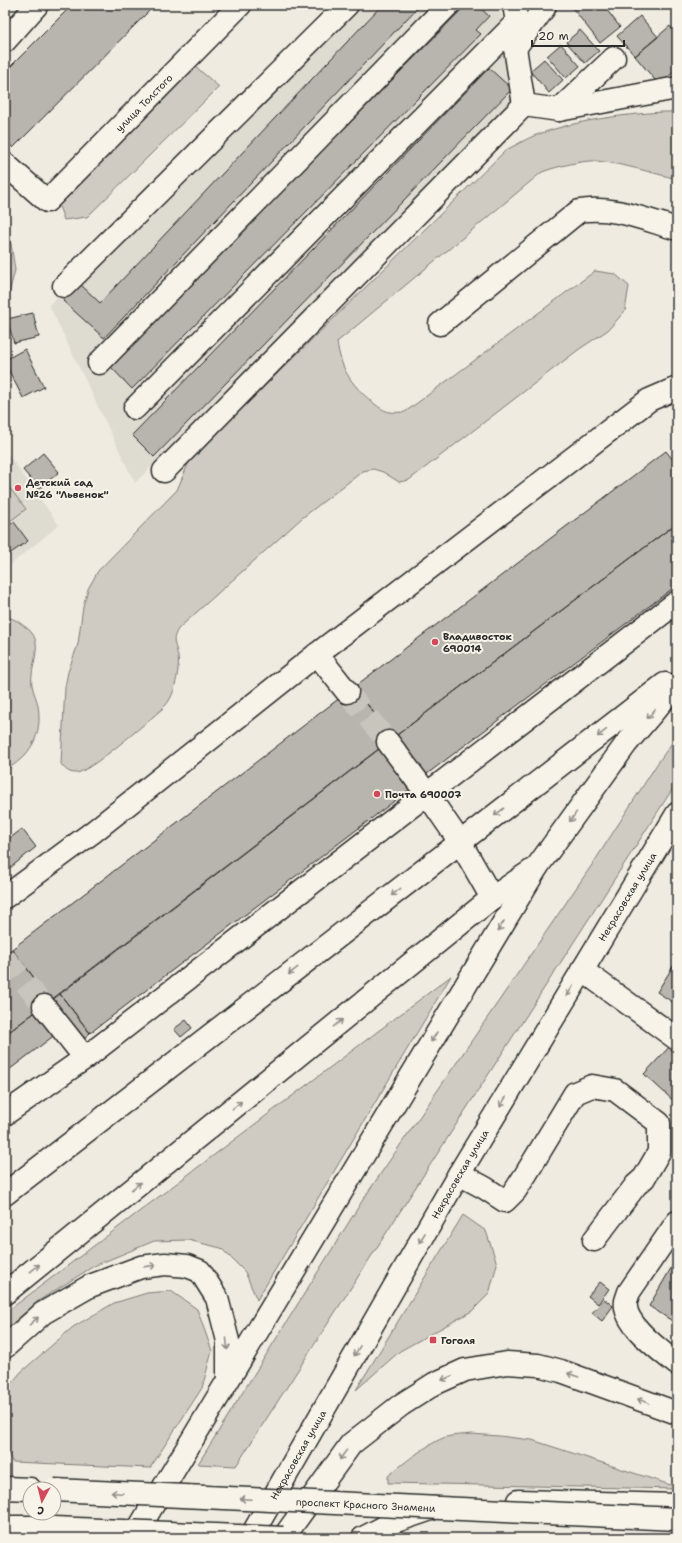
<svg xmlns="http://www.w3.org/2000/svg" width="682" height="1543" font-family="'Shantell Sans',sans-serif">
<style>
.built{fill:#dedbd1}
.green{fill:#cfcbc2;stroke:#7d7b76}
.building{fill:#b8b5ae;stroke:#2b2b2b}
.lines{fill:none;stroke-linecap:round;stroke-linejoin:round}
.minor-tunnel{stroke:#c8c5bc;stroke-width:22;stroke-dasharray:22 11;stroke-linecap:butt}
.minor-casing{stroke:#2b2b2b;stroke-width:25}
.major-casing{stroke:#2b2b2b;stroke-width:25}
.highway-casing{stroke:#2b2b2b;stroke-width:25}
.minor{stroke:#f7f3e8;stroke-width:22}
.major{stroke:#f7f3e8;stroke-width:22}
.highway{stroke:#f7f3e8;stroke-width:22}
.major-bridge-casing{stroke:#2b2b2b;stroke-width:25;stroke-linecap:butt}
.major-bridge{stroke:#f7f3e8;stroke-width:22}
.oneway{stroke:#918f8a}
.poi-dot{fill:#d1495b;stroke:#f7f3e8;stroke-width:1.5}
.labels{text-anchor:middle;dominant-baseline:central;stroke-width:4;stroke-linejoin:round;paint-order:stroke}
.street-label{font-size:10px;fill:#2b2b2b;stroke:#f7f3e8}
.poi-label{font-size:10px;font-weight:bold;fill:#2b2b2b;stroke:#f7f3e8;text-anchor:start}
</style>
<rect width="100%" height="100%" fill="#efebe0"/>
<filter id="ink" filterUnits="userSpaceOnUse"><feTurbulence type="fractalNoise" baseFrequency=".025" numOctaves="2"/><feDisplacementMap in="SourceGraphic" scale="8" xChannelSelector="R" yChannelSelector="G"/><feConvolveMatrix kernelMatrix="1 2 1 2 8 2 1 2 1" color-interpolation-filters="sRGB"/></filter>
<g filter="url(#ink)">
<path class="built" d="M348,5h151l18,94 -382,384 -86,-178z
M5,450l54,75 -54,44z"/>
<path class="green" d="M196,67l23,20 -132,130 -23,3 -5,-14z
M662,112h15v67c-25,-6 -56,-16 -81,-18 -13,-1 -41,6 -54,11l-205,170c4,27 13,41 34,59 5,4 12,10 19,11 4,1 11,0 15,0l190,-141 20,3 14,12 -4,25 -17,19 -30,20 -169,130 -10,2 -16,-10 -10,-3 -10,2 -61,47 -123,110c-9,13 -3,15 -1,29 2,9 -3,34 -8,42 -2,4 -5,7 -8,10 -13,11 -73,64 -86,64 -8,0 -11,-4 -15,-9l4,-77 3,-15 10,-28 5,-38 5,-17 10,-18 79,-81 15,-35 55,-52 259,-253c10,-5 20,-11 30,-15 41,-15 84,-20 126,-23z
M5,229l6,15 4,26 -10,39z
M5,482l21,27 -21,16z
M5,617c8,1 13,4 19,9 24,15 5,38 8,59 1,7 5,14 6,21 5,29 -8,51 -33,64z
M677,736v46l-441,684 -38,-2 166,-266 232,-339 61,-95z
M451,976l-194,324 -12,-28 -24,-24 -33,-8 -34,1 -60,25 -56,35 -33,29v-17z
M463,1215l23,16 11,33 -8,30 -17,17 -72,40 -44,39z
M171,1291l26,18 15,42 -10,37 -52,80 -138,-6 -7,-17v-54l16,-19 52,-45 41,-24 33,-10z
M471,1434l28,2 33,4 145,47v2l-289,-6v-7c13,-11 42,-34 58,-39 8,-2 17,-2 25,-3z"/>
<path class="building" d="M72,5h83l-142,143 -8,-9v-67z
M382,5h38l-316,333 -41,-37 16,-18 21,20z
M466,5h11l12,11 -13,14 5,4 -349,355 -22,-23z
M570,5h33l17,22 -20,16z
M640,16l18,21 -23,19 -18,-20z
M670,26l7,9v34l-18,16 -24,-29z
M580,30l19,21 -14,12 -19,-21z
M561,44l19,22 -14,12 -19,-22z
M544,59l19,21 -14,13 -19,-22z
M489,68l23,21 -358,368 -22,-22z
M33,313l6,24 -25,6 -7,-24z
M25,349l19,38 -21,11 -18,-35v-3z
M666,451l11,14v58l-284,215 -39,-51z
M43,453l16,19 -20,17 -16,-19z
M14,522l14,19 -23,16v-29z
M677,523v62l-254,192 -30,-39z
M354,687l39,51 -342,262 -39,-51z
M383,746l31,40 -324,247 -30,-39z
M22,829l14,18 -31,25v-30z
M12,949l39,51 -46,35v-81z
M677,960v45l-20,-13z
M60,994l30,39 -13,11 -30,-40z
M38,1010l18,24 -51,39v-38z
M186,1020l6,8 -11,9 -7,-8z
M672,1044l5,4v56l-33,-30z
M677,1258v66l-28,-18z
M600,1282l9,7 -11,15 -10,-8z
M604,1299l9,7 -11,15 -10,-8z"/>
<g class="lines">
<path class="minor-tunnel" d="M347,692l41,50
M5,958l39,48"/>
<g class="minor-casing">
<g id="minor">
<path d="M5,41l32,-36"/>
<path d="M515,48l29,-40 1,-3"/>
<path d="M524,105l35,5 118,-22"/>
<path d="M559,110l55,-52"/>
<path id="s1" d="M5,164l42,37 193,-196"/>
<path d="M64,286l283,-281"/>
<path d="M440,324l139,-113c33,-6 67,9 98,18"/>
<path d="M99,363l349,-358"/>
<path d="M135,408l382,-386"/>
<path d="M164,471l360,-366 -9,-57 2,-26 -3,-17"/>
<path d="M317,654l30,38"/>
<path d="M388,742l39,52 250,-192"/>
<path d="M5,897l88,-65 224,-178 332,-254 28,-12"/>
<path d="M582,970l95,69"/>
<path d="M44,1006l41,52"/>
<path d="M5,1114l80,-56 342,-264 33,48 32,56"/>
<path d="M459,1174l26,14 20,13 10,-10 11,-17 49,-81 17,-7 23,4 44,33v29l-15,26 -8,7 -42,55"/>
<path d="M677,1222l-48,70c-1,3 -2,6 -3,9 -4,23 35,50 51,63"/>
<path d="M5,1293l487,-395 45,-31"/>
<path d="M518,1501l159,4"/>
<path d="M363,1538l33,-17 38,-13"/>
</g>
</g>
<g class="major-casing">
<path id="major" d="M5,1347l38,-34 47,-27 51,-19 24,-3 22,2 13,5 17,27 11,43v37
M5,1488l25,1
M5,1527h26
M283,1538l68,-94 50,-39 33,-21 31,-14 42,-7 31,2 23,6 116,42"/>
</g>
<g class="highway-casing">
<g id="highway">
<path d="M5,1194l660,-510"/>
<path d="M133,1538l404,-671 89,-123 51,-60"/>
<path id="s2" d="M250,1538l209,-364 218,-360"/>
</g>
</g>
<use href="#minor" class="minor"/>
<use href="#major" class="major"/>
<use href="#highway" class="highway"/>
<g class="major-bridge-casing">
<g id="major-bridge">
<path id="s3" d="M54,1490l623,29"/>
<path d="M31,1527l252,11"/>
</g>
</g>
<use href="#major-bridge" class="major-bridge"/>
</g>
<defs><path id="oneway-shaft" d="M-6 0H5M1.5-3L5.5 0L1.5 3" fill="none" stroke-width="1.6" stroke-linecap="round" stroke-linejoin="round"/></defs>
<g class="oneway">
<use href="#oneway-shaft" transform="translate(651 714) rotate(131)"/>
<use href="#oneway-shaft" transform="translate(602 733) rotate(142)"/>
<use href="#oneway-shaft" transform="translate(499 812) rotate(142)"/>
<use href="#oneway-shaft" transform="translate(573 817) rotate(126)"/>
<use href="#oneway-shaft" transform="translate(396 892) rotate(142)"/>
<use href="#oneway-shaft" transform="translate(501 926) rotate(121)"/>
<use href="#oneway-shaft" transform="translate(293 971) rotate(142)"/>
<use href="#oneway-shaft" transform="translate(570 991) rotate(122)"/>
<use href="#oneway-shaft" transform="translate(338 1023) rotate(-39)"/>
<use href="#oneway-shaft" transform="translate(434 1037) rotate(121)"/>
<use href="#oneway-shaft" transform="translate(503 1102) rotate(121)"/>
<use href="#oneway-shaft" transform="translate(237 1105) rotate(-39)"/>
<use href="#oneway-shaft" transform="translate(136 1186) rotate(-39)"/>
<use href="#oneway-shaft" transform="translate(422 1238) rotate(120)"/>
<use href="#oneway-shaft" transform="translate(150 1266) rotate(-6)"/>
<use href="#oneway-shaft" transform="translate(35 1268) rotate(-39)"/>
<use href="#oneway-shaft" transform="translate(34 1321) rotate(-41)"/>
<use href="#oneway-shaft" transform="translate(227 1344) rotate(85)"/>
<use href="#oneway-shaft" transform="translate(357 1351) rotate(120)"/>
<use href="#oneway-shaft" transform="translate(573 1375) rotate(-161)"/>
<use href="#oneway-shaft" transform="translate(447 1378) rotate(157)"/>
<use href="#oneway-shaft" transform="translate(643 1401) rotate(-160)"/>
<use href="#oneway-shaft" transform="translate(343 1455) rotate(126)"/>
<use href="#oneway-shaft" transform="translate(117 1493) rotate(-177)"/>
<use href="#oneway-shaft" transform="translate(246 1499) rotate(-177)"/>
</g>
</g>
<g class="poi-dot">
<circle cx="18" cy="488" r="4"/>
<circle cx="435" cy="642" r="4"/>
<circle cx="377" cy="794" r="4"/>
<rect x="429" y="1336" width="8" height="8" rx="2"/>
</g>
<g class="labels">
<g class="street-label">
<text stroke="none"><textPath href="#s1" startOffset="194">улица Толстого</textPath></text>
<text stroke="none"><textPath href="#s2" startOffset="744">Некрасовская улица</textPath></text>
<text stroke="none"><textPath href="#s2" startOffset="420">Некрасовская улица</textPath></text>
<text stroke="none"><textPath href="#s2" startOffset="96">Некрасовская улица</textPath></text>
<text stroke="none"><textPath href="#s3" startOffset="312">проспект Красного Знамени</textPath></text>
</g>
<g class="poi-label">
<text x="26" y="482">Детский сад<tspan x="26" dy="12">№26 "Львенок"</tspan></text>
<text x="443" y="636">Владивосток<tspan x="443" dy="12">690014</tspan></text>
<text x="385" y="794">Почта 690007</text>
<text x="441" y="1340">Гоголя</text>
</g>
</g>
<rect width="682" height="1543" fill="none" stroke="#f7f3e8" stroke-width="20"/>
<rect x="10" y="10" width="662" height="1523" fill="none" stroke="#2b2b2b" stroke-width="1.5" filter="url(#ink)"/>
<g transform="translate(42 1501) rotate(187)"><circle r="19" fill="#f7f3e8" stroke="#a5a39c"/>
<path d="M0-3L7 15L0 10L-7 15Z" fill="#d1495b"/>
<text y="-6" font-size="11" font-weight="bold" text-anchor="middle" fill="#2b2b2b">С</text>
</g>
<path d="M532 40v6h92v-6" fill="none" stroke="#2b2b2b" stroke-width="2"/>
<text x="538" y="40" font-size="12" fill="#2b2b2b" stroke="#f7f3e8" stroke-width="3" paint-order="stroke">20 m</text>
</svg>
